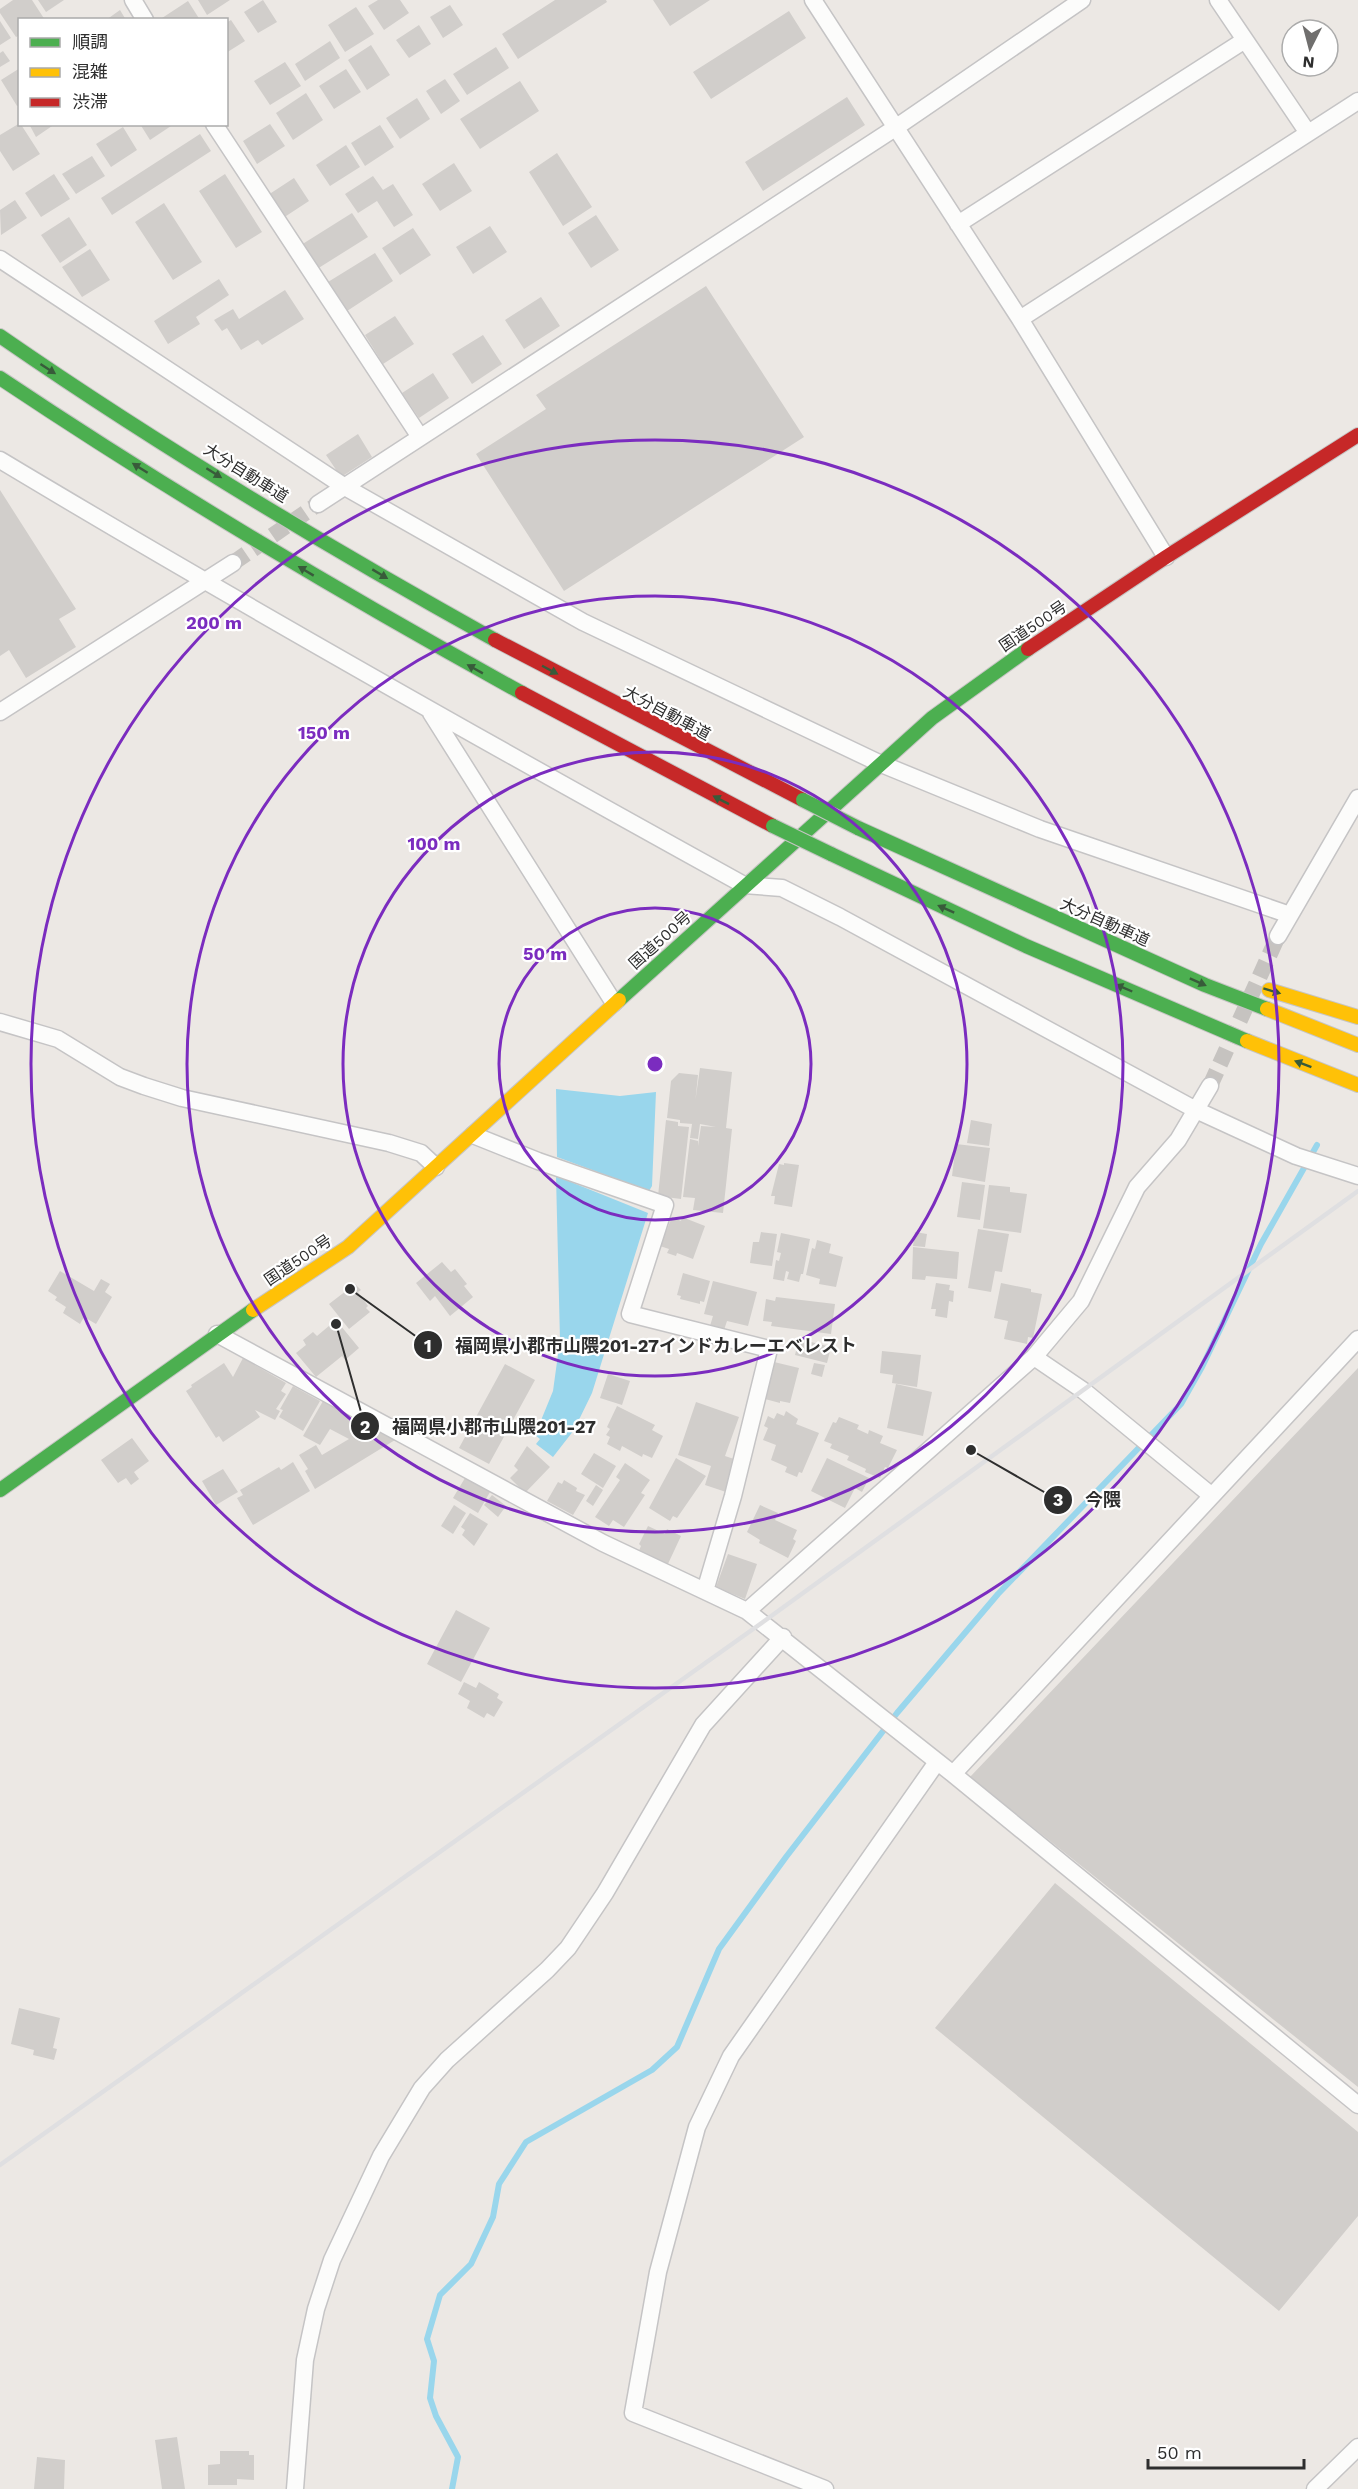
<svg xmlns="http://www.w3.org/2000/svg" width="1358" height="2489" font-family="'Work Sans','Noto Sans JP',sans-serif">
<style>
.water{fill:#99d6ec}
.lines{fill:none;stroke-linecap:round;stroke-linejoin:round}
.stream{stroke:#99d6ec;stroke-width:6}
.building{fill:#d1cecb}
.street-tunnel{stroke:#c6c3c0;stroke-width:16;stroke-dasharray:16 8;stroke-linecap:butt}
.street-casing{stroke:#c5c4c5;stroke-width:19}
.fast-casing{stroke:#c6c5c4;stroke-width:16}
.slow-casing{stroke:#c6c5c4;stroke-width:16}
.jam-casing{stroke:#c6c5c4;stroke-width:16}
.street{stroke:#fcfcfb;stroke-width:16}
.fast{stroke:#4caf50;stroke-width:14}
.slow{stroke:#ffc107;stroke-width:14}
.jam{stroke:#c62828;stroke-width:14}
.rail{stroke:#dfdfe1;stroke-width:4.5}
.fast-bridge-casing{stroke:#c6c5c4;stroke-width:16;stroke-linecap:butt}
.fast-bridge{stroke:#4caf50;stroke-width:14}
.oneway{fill:#385b3a}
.ring{fill:none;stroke:#7b2cbf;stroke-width:3}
.labels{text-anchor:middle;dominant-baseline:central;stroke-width:4.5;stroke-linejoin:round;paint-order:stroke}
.street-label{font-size:16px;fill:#2e2e2e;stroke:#fff}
.centre{fill:#7b2cbf;stroke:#fff;stroke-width:3}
.ring-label{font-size:18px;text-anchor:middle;font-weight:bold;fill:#7b2cbf;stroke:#fff;stroke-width:4.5;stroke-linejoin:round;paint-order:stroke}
.leader{fill:none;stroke:#2e2e2e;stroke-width:2}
.callout-dot{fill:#2e2e2e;stroke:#fff;stroke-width:2}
.mark-label{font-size:18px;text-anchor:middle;font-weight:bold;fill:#fff}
.callout-label{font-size:18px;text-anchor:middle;font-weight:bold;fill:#2e2e2e;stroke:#fff;stroke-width:4.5;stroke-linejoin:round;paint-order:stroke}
</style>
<rect width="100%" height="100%" fill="#ece8e4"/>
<path class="water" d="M556,1089l64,7 36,-4 -4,94 -3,5 -92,-34z
M556,1176l92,37 -56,180 -18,37 -21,27 -17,-13 4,-5 -5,-4 18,-44 7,-51z"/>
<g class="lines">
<path class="stream" d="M452,2489l6,-32 -22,-41 -6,-18 4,-37 -7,-22 13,-44 31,-31 22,-47 6,-33 27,-42 126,-72 25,-23 42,-98 67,-92 111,-144 101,-119 183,-190 21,-37 59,-123 56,-99"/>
</g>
<path class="building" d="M13,0h19l13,20h-25v15l-4,2 -16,-24v-4z
M38,0h26l-18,12z
M198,0h32l-23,15z
M263,0l14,22 -19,11 -14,-21z
M378,0h22l9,13 -25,17 -16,-24z
M555,0h51l1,2 -89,57 -16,-25z
M653,0h57l-40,26z
M188,1l12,19h-41z
M450,5l13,20 -20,13 -13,-21z
M356,7l18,27 -29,18 -17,-27z
M120,10l6,10h-20z
M789,11l17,27 -95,61 -18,-27z
M231,20l14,21 -19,12v-30z
M0,21l11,17 -11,7z
M419,25l12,19 -22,14 -13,-18z
M330,41l10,17 -35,23 -10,-17z
M371,45l19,30 -23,15 -19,-30z
M496,47l13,21 -42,27 -14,-21z
M3,51l7,10 -10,6v-14z
M285,62l16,24 -31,19 -16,-24z
M20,68v37l-3,1 -16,-26z
M346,69l15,23 -27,17 -15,-23z
M445,79l15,22 -19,13 -15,-23z
M520,81l19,30 -59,38 -20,-30z
M306,93l17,27 -30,20 -17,-27z
M847,97l18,28 -102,66 -18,-29z
M417,98l13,21 -30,20 -14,-21z
M20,123l20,31 -27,17 -13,-20v-16z
M29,124h26l-19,13z
M140,124h34l-24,16z
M270,124l15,22 -28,18 -14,-23z
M380,125l14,22 -29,19 -14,-23z
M123,127l14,23 -26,17 -15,-23z
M200,134l11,17 -99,64 -11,-17z
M346,145l14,22 -30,19 -14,-21z
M557,153l35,54 -29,19 -34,-54z
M92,156l13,20 -29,18 -14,-20z
M454,163l18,28 -32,20 -18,-27z
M54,174l16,25 -29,18 -16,-24z
M225,174l37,58 -26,16 -37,-57z
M373,176l10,14 10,-6 20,31 -19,12 -17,-26 -19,12 -13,-19z
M294,178l15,23 -26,17 -15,-23z
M15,200l12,18 -26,17 -1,-25z
M164,203l38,59 -29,18 -38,-58z
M352,213l16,24 -51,32 -16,-24z
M596,215l23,35 -28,18 -23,-35z
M69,217l18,28 -27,18 -19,-28z
M490,226l17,26 -34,22 -17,-27z
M413,228l18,27 -31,20 -18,-27z
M90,249l20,31 -28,17 -20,-30z
M375,253l18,28 -46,30 -19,-29z
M219,279l10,16 -33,22 4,7 -32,20 -14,-23z
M706,286l98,151 -240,154 -88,-137 70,-45 -10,-14z
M285,290l19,29 -42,26 -4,-5 -17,10 -14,-22 -5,3 -8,-11 19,-11 6,10z
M541,297l19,29 -36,23 -19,-29z
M395,316l19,28 -31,20 -18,-29z
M483,335l19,29 -30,20 -20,-30z
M433,373l16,25 -30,20 -17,-25z
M358,434l14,23 -31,20 -15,-22z
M0,490l76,119 -17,10 17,28 -50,31 -17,-28 -9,6z
M700,1068l32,4 -6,56 6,1 -9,84 -30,-3 2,-12 -12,-1 7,-58 8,2v5l3,-20 15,1 -16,-3 -2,15 -8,-1z
M679,1073l19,2 -5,49 -13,-1v-3l-13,-2 4,-37z
M666,1120l12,2v4l11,1 -8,72 -23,-3z
M971,1120l21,4 -3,22 -22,-3z
M956,1144l34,4 -5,34 -33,-6z
M784,1163l15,2 -7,42 -18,-3 1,-8h-4l8,-32 5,1z
M962,1182l23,3 -5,35 -23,-3z
M989,1185l21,2v5l17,2 -6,39 -38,-5z
M672,1217l9,4 1,-4 23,9 -12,33 -16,-6 -1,3 -9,-3 2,-4 -9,-3z
M978,1229l31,5 -7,38 -7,-1 -4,21 -23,-4z
M761,1232l16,2 -5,32 -22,-3 3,-21h6z
M915,1232l12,2 -2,13 -12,-1z
M781,1233l29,6 -7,35h-2l-2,8 -12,-3 2,-7 -3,-1 -2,10 -11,-2 3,-19 3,1 2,-8 -4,-1z
M817,1240l14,4 -2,9 14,4 -7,30 -17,-3 1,-5 -14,-4 6,-27 3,1z
M913,1247l46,5 -2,27 -31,-3 -1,4 -13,-1z
M442,1262l9,10 4,-3 12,15 -3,2 9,11 -23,19 -15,-20 -5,5 -14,-18z
M60,1271l34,20 7,-12 9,5 -5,8 7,5 -16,27 -12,-7 -4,7 -17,-11 3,-6 -11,-7 2,-3 -9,-6z
M683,1273l27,8 -6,21 -4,-1v3l-20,-5 1,-3 -4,-1z
M713,1281l44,11 -9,34 -21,-5 -3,9 -14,-4 3,-10 -9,-2z
M936,1283l14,2 -1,5 5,1 -1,11 -4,-1 -2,17 -12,-2 1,-7h-5z
M1001,1283l30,6v3l11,2 -9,44 -5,-1 -1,7 -23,-5 4,-18 -14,-3z
M355,1284l6,6 -3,2 10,14 -2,2 4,4 -21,17 -20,-25z
M776,1297l59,7 -4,30 -60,-8 1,-4 -9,-1 3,-22 9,2z
M336,1320l23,28 -14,12 -3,-4 -26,21 -20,-24 10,-8 -3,-5 10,-8 4,4z
M799,1339l32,8 -4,16 -32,-8z
M882,1351l39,4 -4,32 -25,-4 1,-8 -13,-2z
M243,1358l43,25 -5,8 5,3 -10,15 4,2 -5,9 -20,-10 5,7 -37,25 -4,-6 -3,2 -30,-47 6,-4 -1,-2 33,-22 9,14z
M774,1362l25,6 -9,35 -10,-2v2l-15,-4z
M814,1363l11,2 -3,12 -11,-3z
M505,1364l30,16 -46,84 -30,-16z
M1358,1368v719l-388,-310z
M608,1374l22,7 -8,24 -22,-7z
M896,1384l36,8 -9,44 -36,-8z
M293,1386l27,15 -17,30 -24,-14 4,-7 -3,-1z
M323,1401l72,39 -80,49 -10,-18 3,-2 -9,-14 17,-10 6,10 27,-16 -19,-10 -10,16 -17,-9z
M696,1402l43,15 -14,39 12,4 -11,32 -21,-7 6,-19 -33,-11z
M617,1406l38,19 -3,5 11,6 -11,22 -9,-4 -1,3 -20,-11 -2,5 -13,-7 3,-7 -4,-2 4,-6 -3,-2z
M786,1411l12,8 -2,5 23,9 -17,40 -3,-1 -2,5 -12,-5 2,-5 -16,-7 5,-15 -13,-5 5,-12 -4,-2 4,-10 6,3 3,-6 7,3z
M839,1417l20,8 -2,4 11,5 1,-4 14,6 -3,7 17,7 -9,18 -3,-1 -5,11 -15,-6 1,-3 -19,-9 2,-4 -19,-8 2,-4 -8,-3 9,-19 3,1z
M132,1438l17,23 -15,11 5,7 -8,6 -5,-7 -8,5 -17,-23z
M527,1446l23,21 -25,26 -15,-15 8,-8 -4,-4z
M594,1453l22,13 -13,22 -22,-14z
M676,1458l30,18 -29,42 -4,-2 -3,5 -21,-13z
M827,1458l42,20 -7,14 -7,-4 -10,20 -34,-17z
M293,1462l17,29 -57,34 -16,-27 6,-3 -3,-5 39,-23 2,3z
M625,1463l25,17 -9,13 4,2 -21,32 -11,-7 -4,6 -14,-9 25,-37 -4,-3z
M223,1469l15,23 -22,13 -14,-24z
M465,1478l25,14 -12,21 -25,-15z
M564,1480l13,8 -1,3 9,4 -12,20 -26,-14 11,-19 4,2z
M596,1485l7,5 -10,16 -7,-5z
M492,1495l14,11 -8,11 -14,-12z
M454,1505l12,8 -13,21 -12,-8z
M760,1505l18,8 -3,7 22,10 -4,9 3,2 -8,17 -29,-15 1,-3 -13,-8z
M470,1513l18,11 -14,22 -12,-11 3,-5 -4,-3z
M648,1526l17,8 2,-5 14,7 -14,30 -29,-13 3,-7 -2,-2z
M728,1554l29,10 -12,35 -29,-12z
M456,1610l34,18 -29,54 -34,-18z
M464,1682l12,6 3,-6 20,12 -2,4 6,4 -9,15 -7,-4 -3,5 -17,-10 3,-7 -12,-7z
M1055,1883l303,249v84l-79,95 -344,-283z
M19,2008l41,10 -7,30 4,1 -3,11 -21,-5 1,-5 -23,-6z
M177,2437l8,52h-23l-7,-49z
M220,2451h29v4h5v25l-17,-1v6h-29v-20l12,-1z
M37,2457l28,3 -1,29h-30z"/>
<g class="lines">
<path class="street-tunnel" d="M233,563l85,-59
M1210,1086l68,-150"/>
<g class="street-casing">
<path id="street" d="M133,0l12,20
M813,0l207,319 146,238
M1218,0l90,133
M214,124l206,313
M958,224l287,-184
M0,259l345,228 238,135 296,141 161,66 250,86
M1020,319l338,-218
M0,460c245,147 494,287 744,425l38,3 58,29 356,193 100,46 62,20
M318,504l577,-376 187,-128
M0,712l233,-149
M431,713l183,290
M1278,936l80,-138
M0,1022l58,17 62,38 24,9 38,12 207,45 32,10 15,14
M473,1135l65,26 127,44 -35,109 139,35 -36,147 -28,95
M217,1334l386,209 144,68 206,163 405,331
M1034,1357l50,34 128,105
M747,1611l287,-254 47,-56 56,-114 41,-47 32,-54
M953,1774l405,-435
M295,2489l10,-129 11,-51 16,-49 49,-104 41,-68 25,-28 100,-90 21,-22 37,-55 98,-168 80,-88
M825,2489l-192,-76 25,-141 39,-145 34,-71 206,-294
M1315,2489l43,-42"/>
</g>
<g class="fast-casing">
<path id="fast" d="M0,336c159,110 326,210 495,304
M0,378c169,113 344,217 522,315
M858,828l347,157 62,24
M831,854l195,92 221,95
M619,1000l313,-282 96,-69
M0,1490l253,-180"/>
</g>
<g class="slow-casing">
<path id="slow" d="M1269,990l89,27
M1267,1009l91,36
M1247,1041l111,44
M253,1310l95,-63 271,-247"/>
</g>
<g class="jam-casing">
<path id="jam" d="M495,640l308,160
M1028,649l138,-92 192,-122
M522,693l251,133"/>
</g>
<use href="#street" class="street"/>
<use href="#fast" class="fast"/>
<use href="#slow" class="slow"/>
<use href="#jam" class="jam"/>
<path class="rail" d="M0,2165l763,-543 595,-431"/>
<g class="fast-bridge-casing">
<path id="fast-bridge" d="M803,800l55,28
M773,826l58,28"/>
</g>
<use href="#fast-bridge" class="fast-bridge"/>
</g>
<defs><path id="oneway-solid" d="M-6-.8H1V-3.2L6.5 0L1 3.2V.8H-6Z" transform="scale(1.5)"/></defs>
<g class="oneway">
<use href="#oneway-solid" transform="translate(48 369) rotate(33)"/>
<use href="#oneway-solid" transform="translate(140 468) rotate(-148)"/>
<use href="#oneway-solid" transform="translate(214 473) rotate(32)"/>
<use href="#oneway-solid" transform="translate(306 571) rotate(-149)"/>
<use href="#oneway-solid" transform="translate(380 574) rotate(31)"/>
<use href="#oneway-solid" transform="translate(475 669) rotate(-151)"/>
<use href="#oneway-solid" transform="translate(550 670) rotate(28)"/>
<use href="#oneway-solid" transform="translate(721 800) rotate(-153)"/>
<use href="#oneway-solid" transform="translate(946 909) rotate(-156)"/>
<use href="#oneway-solid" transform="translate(1198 982) rotate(24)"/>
<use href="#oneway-solid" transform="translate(1124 988) rotate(-157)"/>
<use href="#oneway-solid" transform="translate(1272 991) rotate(17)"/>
<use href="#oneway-solid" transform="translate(1303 1064) rotate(-159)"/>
</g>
<g class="ring">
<circle cx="655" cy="1064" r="156"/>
<circle cx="655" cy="1064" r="312"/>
<circle cx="655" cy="1064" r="468"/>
<circle cx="655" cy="1064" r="624"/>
</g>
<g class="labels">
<g class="street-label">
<text transform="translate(246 473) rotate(32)">大分自動車道</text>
<text transform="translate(1033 626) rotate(-34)">国道500号</text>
<text transform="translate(667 713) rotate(28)">大分自動車道</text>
<text transform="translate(1105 922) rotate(24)">大分自動車道</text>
<text transform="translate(660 940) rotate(-42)">国道500号</text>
<text transform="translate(298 1260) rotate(-34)">国道500号</text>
</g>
</g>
<circle cx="655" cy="1064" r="9" class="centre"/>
<g class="ring-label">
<text x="214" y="629">200 m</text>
<text x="324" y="739">150 m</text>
<text x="434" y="850">100 m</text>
<text x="545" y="960">50 m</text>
</g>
<path class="leader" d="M350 1289L428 1345M336 1324L365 1426M971 1450L1058 1500"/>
<g class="callout-dot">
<circle cx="350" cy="1289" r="6"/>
<circle cx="336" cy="1324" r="6"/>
<circle cx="971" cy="1450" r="6"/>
<circle cx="428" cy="1345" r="15"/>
<circle cx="365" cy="1426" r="15"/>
<circle cx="1058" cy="1500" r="15"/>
</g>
<g class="mark-label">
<text x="428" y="1352">1</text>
<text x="365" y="1433">2</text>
<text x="1058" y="1506">3</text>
</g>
<g class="callout-label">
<text x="656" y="1352">福岡県小郡市山隈201-27インドカレーエベレスト</text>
<text x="494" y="1433">福岡県小郡市山隈201-27</text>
<text x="1103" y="1506">今隈</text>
</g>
<rect x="18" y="18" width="210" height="108" fill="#ffffff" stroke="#ababab" stroke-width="1.5"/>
<rect x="30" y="38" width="30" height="9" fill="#4caf50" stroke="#ababab" stroke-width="1.5"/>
<text x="72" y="48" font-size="18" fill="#2e2e2e">順調</text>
<rect x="30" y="68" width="30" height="9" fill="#ffc107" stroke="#ababab" stroke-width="1.5"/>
<text x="72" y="78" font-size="18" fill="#2e2e2e">混雑</text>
<rect x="30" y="98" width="30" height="9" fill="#c62828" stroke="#ababab" stroke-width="1.5"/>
<text x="72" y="108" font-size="18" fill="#2e2e2e">渋滞</text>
<g transform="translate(1310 48) rotate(186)"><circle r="28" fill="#ffffff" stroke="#ababab" stroke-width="1.5"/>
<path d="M0-4.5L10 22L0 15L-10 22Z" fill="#706f6e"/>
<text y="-9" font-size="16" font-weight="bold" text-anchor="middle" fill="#2e2e2e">N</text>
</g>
<path d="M1148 2459v9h156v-9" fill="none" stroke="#2e2e2e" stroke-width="3"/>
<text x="1157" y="2459" font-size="18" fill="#2e2e2e" stroke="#ffffff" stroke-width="4.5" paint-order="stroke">50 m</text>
</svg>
